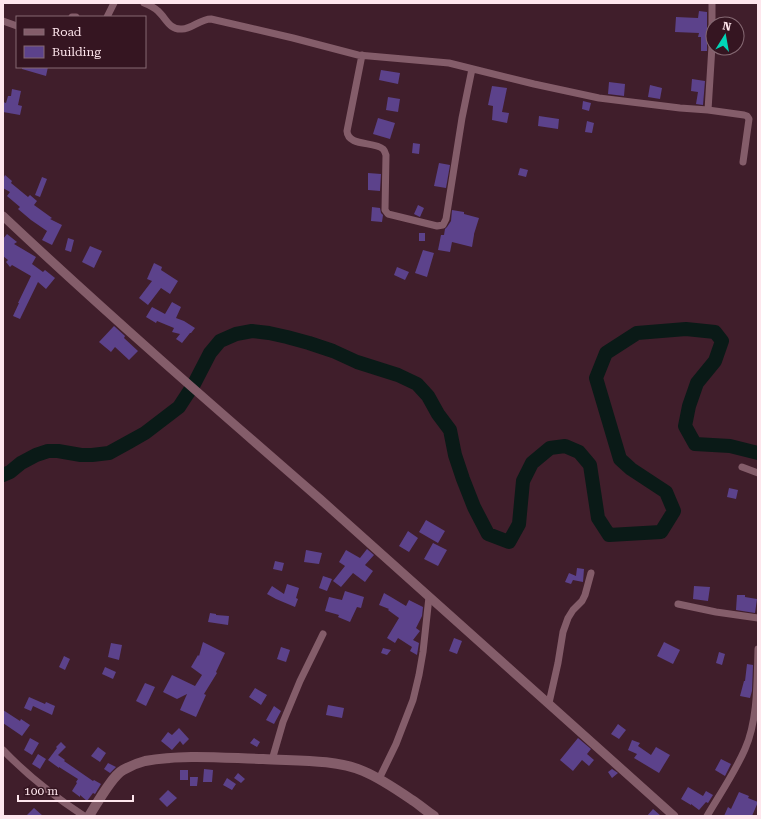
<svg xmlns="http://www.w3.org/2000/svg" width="761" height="819" font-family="'Roboto Serif',serif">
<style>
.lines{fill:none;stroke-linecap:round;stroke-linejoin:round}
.river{stroke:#0a1a17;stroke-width:14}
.building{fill:#5c428b}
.minor{stroke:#845d6a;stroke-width:7}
.tertiary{stroke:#845d6a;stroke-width:9}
.secondary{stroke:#845d6a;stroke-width:10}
</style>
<rect width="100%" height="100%" fill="#401e2b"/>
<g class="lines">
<path class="river" d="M3,475l7,-3 11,-9 15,-8 12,-4h10l23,4h11l17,-2 20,-11 16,-9 34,-26 15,-23 16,-31 10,-12 16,-7 16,-3 17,2 18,4 22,6 24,8 24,11 41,13 19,9 11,12 10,18 12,16 5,25 8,24 11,28 14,27 21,8 10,-18 4,-43 9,-18 18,-15 15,-2 14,6 11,13 8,53 11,17 52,-3 13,-21 -8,-19 -35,-23 -11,-10 -24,-81 10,-25 31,-20 49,-4 29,3 7,9 -7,20 -18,22 -8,23 -4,20 10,18 35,2 28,7"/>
</g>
<path class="building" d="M699,11l8,1v39h-6v-14h-3l1,-4 -24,-1 1,-15 22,1z
M22,67h26l-2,9 -24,-7z
M381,70l19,3 -2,11 -19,-4z
M692,79l13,2 -2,24 -7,-1 2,-12 -7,-1z
M609,82l16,2 -1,12 -16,-2z
M650,85l12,3 -2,11 -12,-2z
M492,86l15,2 -5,24 7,1 -2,10 -15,-3 1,-14 -5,-1z
M12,89l9,2 -3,14 4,1 -2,9 -17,-3v-10l3,1 2,-7h3z
M388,97l12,2 -2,13 -12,-2z
M583,101l8,2 -2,8 -7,-2z
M539,116l20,3 -1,10 -20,-3z
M378,118l17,5 -5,16 -17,-5z
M587,121l7,2 -2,10 -7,-1z
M413,143l7,1 -1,10 -7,-1z
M439,163l11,2 -4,23 -12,-2z
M520,168l8,2 -2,7 -8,-2z
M368,173l13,1 -1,17 -12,-1z
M5,175l7,6 -1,2 17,14 2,-2 7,6 -3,4 18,13 -2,1 12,6 -10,20 -10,-5 5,-9 -16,-11 -13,-11 2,-2 -13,-11 3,-4 -7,-4v-9z
M42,177l5,2 -7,18 -5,-2z
M418,205l6,3 -4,9 -6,-3z
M372,207l8,1 1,5 2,2 -1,7 -11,-1z
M452,210l12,2v2l15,4 -5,16v1l-2,12 -20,-5 -2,10 -12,-2 3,-15h3l1,-6 2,-2 4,-6z
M419,233h6v8h-6z
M7,234l10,8 -3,2 22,13 -4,7 11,8 2,-2 10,8 -9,11 -8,-7 -18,37 -7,-3 6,-13h-1l13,-27 -19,-11 -2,2 -4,-5 2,-2 -5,-4v-17z
M68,238l6,2 -3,12 -6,-2z
M90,246l12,5 -8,17 -12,-6z
M423,250l11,3 -7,24 -12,-4z
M154,263l8,4 -1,3 17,11 -8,13 -9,-6 -13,17 -9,-7 13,-17 -5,-2z
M397,267l12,5 -4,8 -11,-5z
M172,302l9,5 -5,11 8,3 11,7 -4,5h-1l-8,10 -6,-4 4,-5 -8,-2 2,-4 -17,-7 -1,2 -10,-6 6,-10 13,7z
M114,326l11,10 -1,2 14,13 -9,9 -14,-13 -4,5 -12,-10z
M729,488l9,2 -2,9 -9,-2z
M426,520l19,11 -7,12 -19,-11z
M408,531l10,7 -9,14 -10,-6z
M433,543l14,7 -9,16 -14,-7z
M367,549l7,6 -9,10 8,6 -8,11 -12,-9 -12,14 -8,-6 12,-15 -6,-4 7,-12 14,8z
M306,550l16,3 -3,11 -15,-2z
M275,561l9,2 -2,8 -9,-2z
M577,568l7,1 -1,13 -10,-2 -2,4 -6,-2 4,-9 7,3z
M323,576l9,3 -5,12 -8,-3z
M287,584l12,4 -3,10 2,1 -3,8 -19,-8 -9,-5 5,-8 12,8z
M694,586l16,1 -2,14 -15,-2z
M345,591l19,6 -3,11 -4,-1 -7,15 -12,-5 1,-2 -14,-4 4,-14 13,3z
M384,593l7,4 15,9 3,-6 14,7 -1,9 -6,12 4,3 -7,9 6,3 -2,12 -7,-4 2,-4 -14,-9 -3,5 -8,-5 12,-20 -11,-8 1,-1 -10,-4z
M737,595h8v2l12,2 -2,14 -19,-3z
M210,613l6,1v1l13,1 -1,9 -20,-3z
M454,638l8,3 -5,13 -8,-3z
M203,642l22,11 -9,19 1,1 -13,21 2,1 -10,22 -16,-7 7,-16 -10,5 -14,-7 9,-17 23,11 7,-11 -11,-8 7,-12 1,1z
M664,642l16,8 -7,14 -16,-8z
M111,643l11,2 -3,15 -11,-3z
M281,647l9,3 -4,12 -9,-3z
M383,648l8,2 -4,5 -6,-2z
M719,652l6,2 -3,11 -6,-2z
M64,656l6,3 -5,11 -6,-3z
M747,664l6,1 -1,26 -2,7 -10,-2 4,-15h1z
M105,667l11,5 -3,7 -11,-5z
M145,683l10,4 -9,19 -10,-5z
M255,688l12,7 -6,10 -12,-8z
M29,697l16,7 1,-2 9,4 -3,9 -19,-9 -2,5 -7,-3z
M328,705l16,3 -2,10 -16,-3z
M274,706l7,5 -7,13 -8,-4z
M3,710l17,11 1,-2 9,6 -8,11 -19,-13z
M618,724l8,6 -7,9 -8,-5z
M179,728l10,11 -6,6 -3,-4 -8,9 -11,-9 7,-9 4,3z
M30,738l9,5 -7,12 -8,-5z
M254,738l6,4 -3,5 -7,-4z
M578,738l13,11 -4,5 7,6 -5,6 -7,-6 -9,11 -13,-11z
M632,740l8,3 -2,3 13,9 5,-8 14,8 -11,18 -25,-15 3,-4 -9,-4z
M61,742l5,5 -8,8 7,5 -1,1 29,20 1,-1 7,4 -6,10 -2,-1 -6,8 -7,-6v2l-8,-6 5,-8 -1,-1 2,-3 -19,-12v1l-11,-8 9,-12 -1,-1z
M98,747l8,6 -6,9 -9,-6z
M38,754l8,5 -6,10 -8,-5z
M721,759l10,5 -6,12 -10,-6z
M108,763l8,4 -6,6 -6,-4z
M204,769l9,1 -1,12h-9z
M612,769l6,4 -6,5 -4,-6z
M180,770h8v10h-8z
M238,773l7,6 -4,4 -7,-5z
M190,777h8l-1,9h-7z
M227,778l9,6 -4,6 -9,-5z
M688,787l15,9 3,-5 7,4 -5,8 -2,-1 -7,8 -8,-6v1l-10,-6z
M168,790l9,8 -10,9 -8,-8z
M739,792l10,4 -1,2 10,4 -6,14h-28l4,-9 3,2z
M34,808l9,8h-17z
M653,809l8,7h-14z"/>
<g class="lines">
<path class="minor" d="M144,3c5,2 10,4 14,8 8,7 11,19 24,18 10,0 18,-10 29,-10l82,19 65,17 91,8 85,21 65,14 81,10 28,2 4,-64v-43
M72,17h4
M107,17l7,-14
M3,21l14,5
M362,55l-15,76c1,16 27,10 36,18 2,2 2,4 3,6l-1,55 3,4 49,12 6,-1 3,-6 16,-101 10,-49
M708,110l36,5 3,1 2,3 -6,43
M742,467l16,6
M678,604l38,8 42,6
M549,703l9,-40 5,-31 5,-14 5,-8 9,-9 3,-6 6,-22
M3,750c24,25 52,47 81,66
M272,760l11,-38 17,-41 23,-47
M379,779l17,-35 17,-44 6,-25 4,-23 6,-55
M707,816c13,-22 28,-44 38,-67 13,-29 12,-69 13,-100"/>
<path class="tertiary" d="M3,216c103,97 210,190 317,283 118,105 236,211 354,317"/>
<path class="secondary" d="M89,816c7,-11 23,-40 34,-46 7,-4 14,-7 22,-9 39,-7 79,-3 118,-2 31,2 72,0 100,12 17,7 33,18 49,29 8,5 14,11 22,16"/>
</g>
<rect width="761" height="819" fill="none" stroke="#fee6ed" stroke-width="8"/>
<rect x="16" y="16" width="130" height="52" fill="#351521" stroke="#856973"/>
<rect x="24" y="29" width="20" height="6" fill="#845d6a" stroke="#856973"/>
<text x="52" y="36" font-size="12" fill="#fee6ed">Road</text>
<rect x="24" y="46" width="20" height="12" fill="#5c428b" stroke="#856973"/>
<text x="52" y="56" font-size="12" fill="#fee6ed">Building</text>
<g transform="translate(725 36) rotate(11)"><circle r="19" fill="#351521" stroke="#856973"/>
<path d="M0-3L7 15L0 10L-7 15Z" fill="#00d5b7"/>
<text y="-6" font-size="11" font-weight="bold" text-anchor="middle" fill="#fee6ed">N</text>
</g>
<path d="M18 795v6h115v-6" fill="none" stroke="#fee6ed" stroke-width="2"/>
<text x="24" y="795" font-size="12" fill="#fee6ed" stroke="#351521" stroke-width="3" paint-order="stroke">100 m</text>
</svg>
